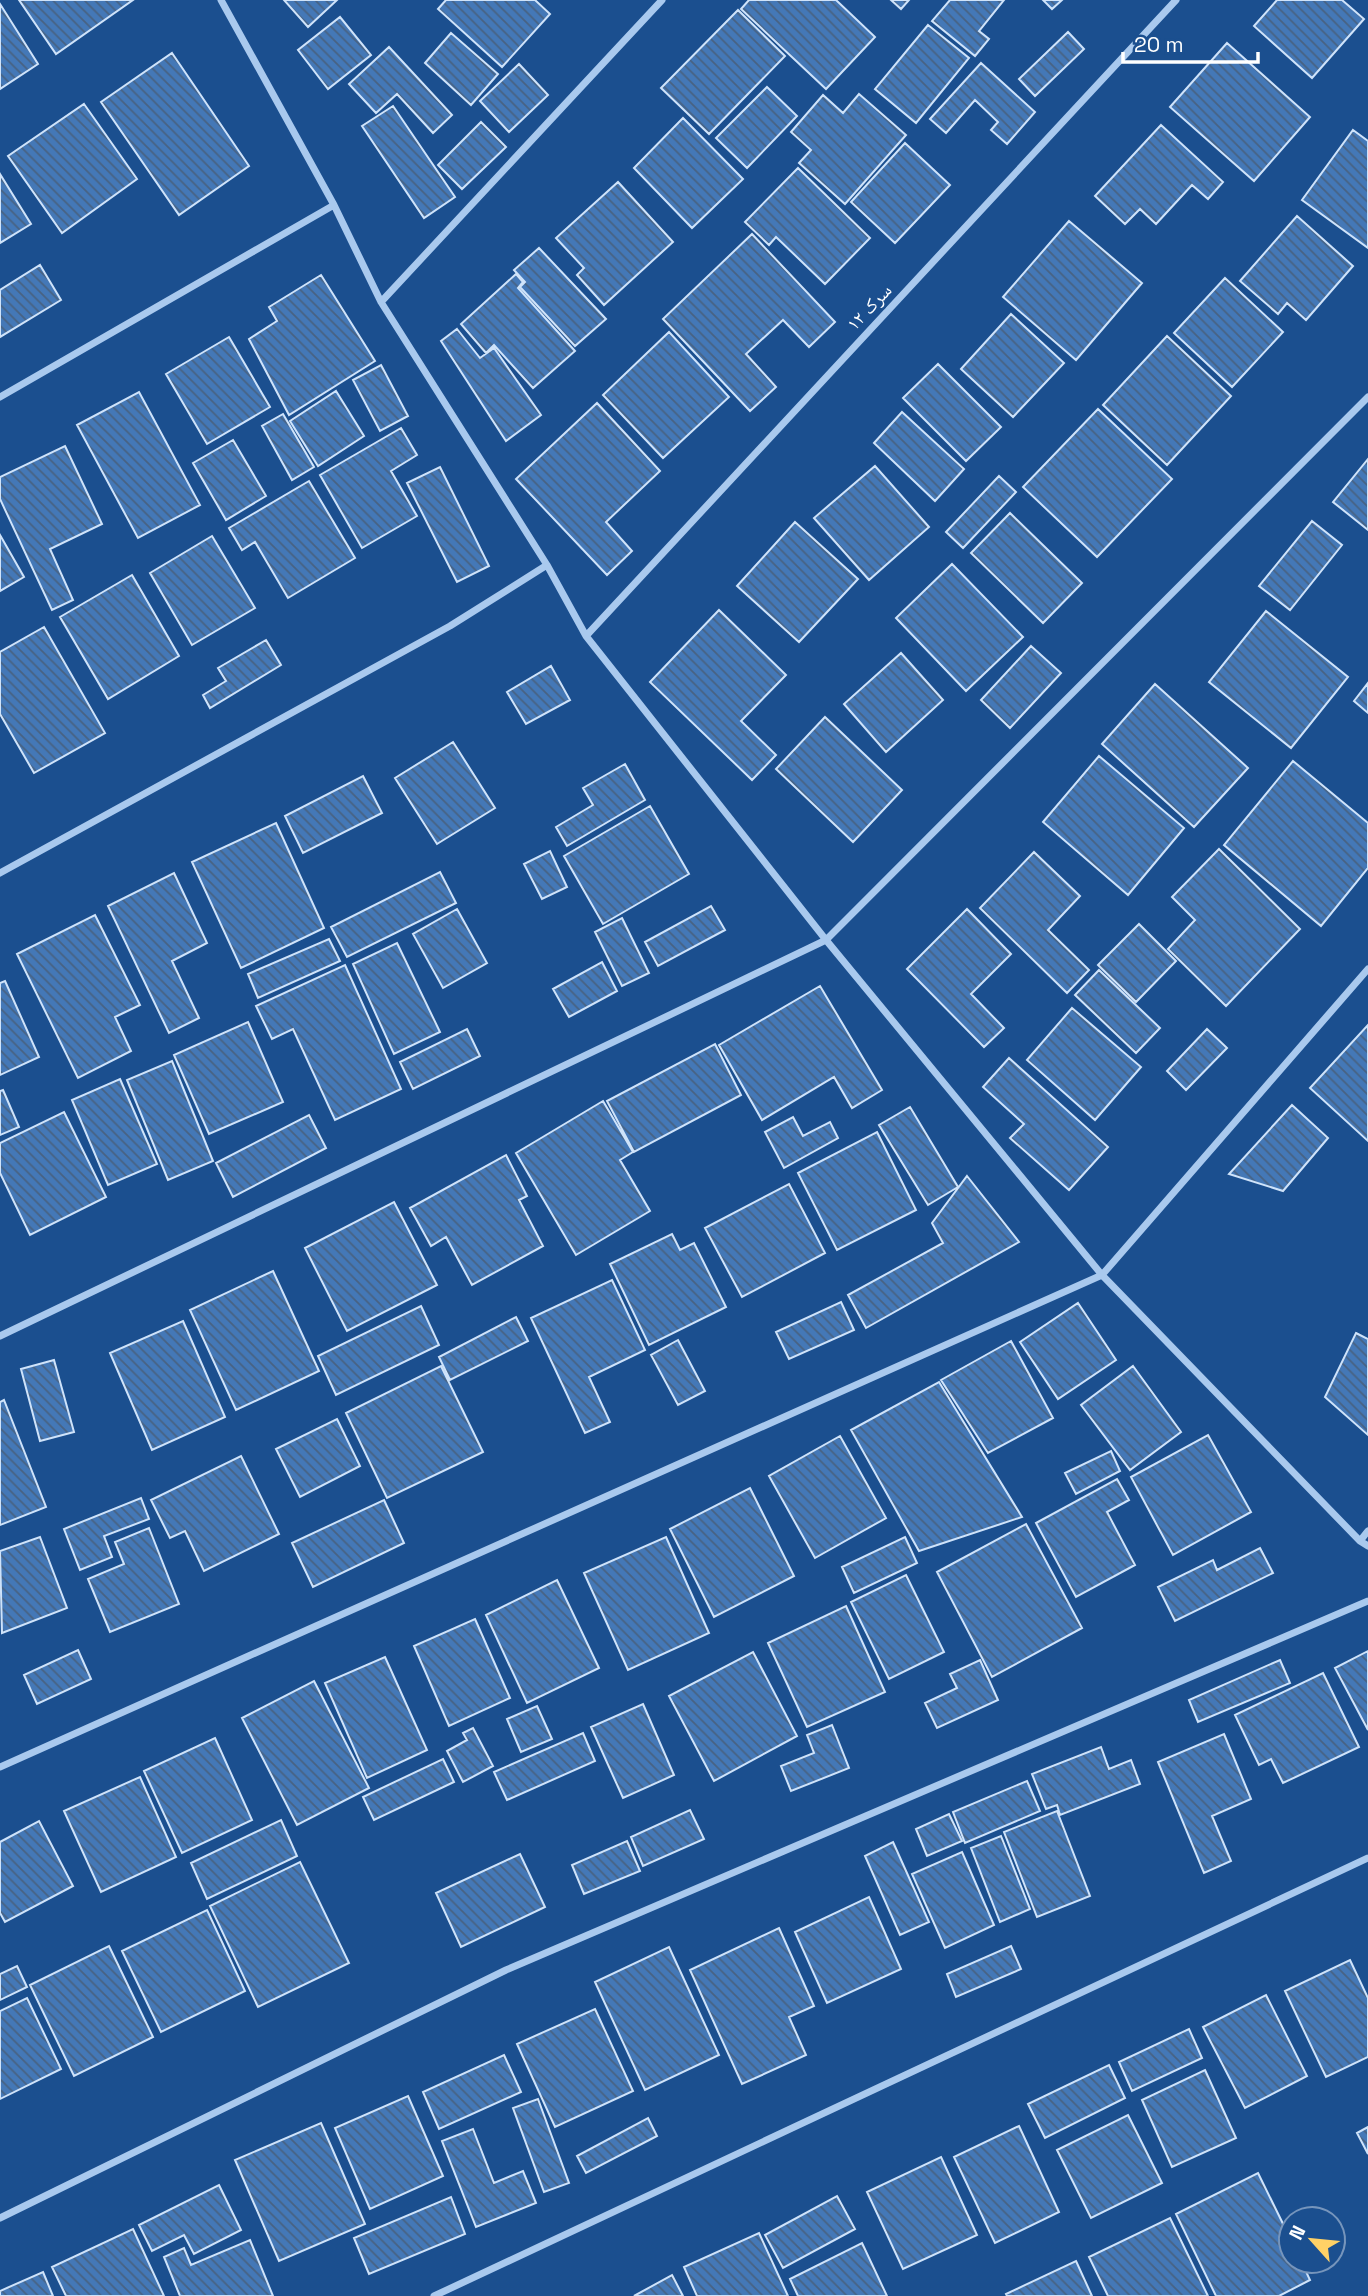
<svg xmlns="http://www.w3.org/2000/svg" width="1368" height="2296" font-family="'Space Grotesk','Noto Naskh Arabic',sans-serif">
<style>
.building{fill:url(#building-back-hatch);stroke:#cfe3fa;stroke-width:2}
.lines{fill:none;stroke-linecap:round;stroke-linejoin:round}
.minor{stroke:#a9c9ee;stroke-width:7}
.labels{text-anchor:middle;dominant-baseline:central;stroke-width:5;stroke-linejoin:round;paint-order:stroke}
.street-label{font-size:19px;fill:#fff;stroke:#1b4f8f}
</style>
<defs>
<pattern id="building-back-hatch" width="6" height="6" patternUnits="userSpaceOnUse" patternTransform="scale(1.75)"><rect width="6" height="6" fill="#4478b7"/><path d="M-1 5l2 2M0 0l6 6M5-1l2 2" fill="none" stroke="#486282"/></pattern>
</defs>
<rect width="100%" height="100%" fill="#1b4f8f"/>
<path class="building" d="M19,0h114l-77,54z
M284,0h53l-29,27z
M446,0h89l15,14 -48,53 -64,-58z
M749,0h87l39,37 -49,52 -85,-80z
M891,0h18l-8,9z
M950,0h54l-25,31 10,8 -14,17 -43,-35z
M1043,0h19l-10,9z
M1277,0h65l22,19 -52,59 -58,-52z
M0,4l38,60 -38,25z
M738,10l47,46 -76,78 -48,-46z
M340,17l31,38 -43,34 -30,-39z
M928,25l41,33 -53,65 -41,-34z
M1068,32l16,17 -49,47 -16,-17z
M451,33l47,41 -27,31 -46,-42z
M1227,43l83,74 -56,64 -84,-74z
M389,47l63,68 -19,18 -36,-39 -21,19 -27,-29z
M172,53l77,113 -70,49 -78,-113z
M981,63l54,49 -28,32 -16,-14 7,-8 -23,-22 -29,33 -16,-14z
M519,64l29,31 -39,37 -29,-31z
M767,87l30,29 -50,52 -31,-30z
M859,94l47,41 -61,69 -46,-41 12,-13 -20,-18 32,-37 20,18z
M84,104l53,75 -75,54 -54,-77z
M393,106l62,91 -31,21 -62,-92z
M683,118l60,61 -51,49 -58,-60z
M481,122l25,25 -44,42 -24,-24z
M1161,125l62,57 -15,17 -16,-14 -36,39 -16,-15 -15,15 -30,-28z
M1353,130l15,11v107l-66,-48z
M905,143l45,42 -55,58 -44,-41z
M798,168l72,70 -45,46 -49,-47 -7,8 -24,-23z
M0,174l31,50 -31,19z
M618,182l55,60 -69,63 -27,-30 7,-7 -28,-30z
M1297,216l56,50 -47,54 -19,-17 -9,11 -38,-33z
M1069,221l73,62 -66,77 -73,-63z
M752,234l83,88 -26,25 -26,-27 -37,34 30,33 -26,24 -87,-92z
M539,248l67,71 -31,27 -55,-59 5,-5 -11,-12z
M40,265l21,35 -61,37v-47z
M516,274l7,8 -5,6 57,63 -42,37 -39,-43 -8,8 -25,-29z
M321,275l54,86 -86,54 -40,-76 28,-18 -8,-14z
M1225,278l58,54 -51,55 -58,-54z
M1011,314l53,49 -51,54 -52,-48z
M457,329l23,29 14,-10 47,67 -35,26 -65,-100z
M669,332l60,65 -66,61 -60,-63z
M1167,336l64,60 -64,69 -64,-60z
M229,337l41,70 -63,37 -41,-70z
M938,364l63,63 -35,34 -63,-63z
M381,365l27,51 -28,15 -27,-51z
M336,391l28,45 -46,30 -28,-45z
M139,392l61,113 -62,33 -61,-113z
M597,403l63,68 -54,51 26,29 -25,24 -91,-96z
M1098,409l74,70 -75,78 -74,-70z
M902,412l62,57 -29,32 -61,-58z
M283,414l31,53 -22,13 -30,-54z
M401,428l16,27 -26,16 26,45 -55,32 -42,-73z
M233,440l33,56 -40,24 -33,-57z
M65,446l37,78 -52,25 23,51 -21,10 -52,-111v-22z
M1368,459v71l-35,-28z
M875,466l54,61 -60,53 -55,-62z
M440,467l49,99 -32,16 -50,-99z
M999,476l17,16 -53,56 -17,-16z
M309,481l46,77 -67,40 -33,-56 -13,8 -13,-22z
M1010,513l72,70 -39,40 -72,-70z
M1312,521l30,24 -52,65 -31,-24z
M795,522l63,57 -59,63 -62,-56z
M0,535l24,42 -24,14z
M212,536l43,72 -63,37 -42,-72z
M952,564l71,73 -57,54 -70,-73z
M132,575l47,81 -71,43 -48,-82z
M719,610l67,65 -45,46 35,34 -24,25 -102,-98z
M1266,611l82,66 -57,71 -82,-66z
M44,627l61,106 -71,40 -34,-59v-62z
M266,640l15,25 -71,43 -7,-13 23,-14 -8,-13z
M1031,646l30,27 -51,55 -29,-28z
M901,653l42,47 -57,52 -42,-48z
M551,666l19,34 -44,24 -19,-32z
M1368,683v30l-14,-12z
M1155,684l93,84 -54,59 -92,-83z
M825,717l77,73 -49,52 -77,-73z
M453,742l42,66 -58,36 -42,-66z
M1099,756l85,72 -56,67 -85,-73z
M1293,761l75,62v45l-47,58 -97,-81z
M625,764l20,36 -78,46 -11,-19 37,-22 -10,-17z
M363,776l19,37 -79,40 -18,-37z
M650,806l39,68 -86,50 -39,-68z
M276,823l48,105 -83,40 -49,-106z
M1219,849l81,80 -74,77 -58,-57 27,-29 -23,-23z
M550,851l17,36 -25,12 -18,-35z
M1034,852l46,44 -32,34 41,40 -22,23 -87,-85z
M440,872l16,31 -109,54 -16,-30z
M174,873l33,70 -35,18 27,57 -30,15 -61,-127z
M711,906l14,24 -67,36 -13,-24z
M457,909l30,54 -44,25 -30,-54z
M967,909l44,45 -40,40 33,34 -20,19 -77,-78z
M95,915l45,90 -25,12 16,34 -53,27 -61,-124z
M622,918l27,55 -27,13 -27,-54z
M1139,924l37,37 -40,41 -38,-37z
M329,939l11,22 -82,37 -10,-24z
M397,943l43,89 -46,22 -41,-90z
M602,962l15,29 -48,26 -16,-28z
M345,965l56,124 -66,31 -42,-91 -21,10 -16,-33z
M1099,970l61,58 -24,25 -61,-58z
M5,981l34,76 -39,18v-92z
M820,986l62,104 -30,18 -18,-31 -72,43 -43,-75z
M1072,1008l69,59 -46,53 -68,-60z
M248,1022l35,80 -74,32 -35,-79z
M1368,1025v116l-58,-53z
M467,1029l13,27 -67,33 -13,-27z
M1207,1029l20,19 -41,42 -19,-19z
M715,1044l26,51 -107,57 -27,-51z
M1009,1058l99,89 -39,43 -59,-52 14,-14 -41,-37z
M172,1061l41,100 -45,19 -41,-100z
M120,1079l37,85 -49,21 -36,-85z
M3,1090l16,37 -19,8v-44z
M603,1101l30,51 -13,8 30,51 -74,44 -60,-102z
M1292,1105l36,33 -45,53 -54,-17z
M910,1107l48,80 -30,18 -49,-80z
M64,1112l42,85 -76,38 -30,-62v-30z
M309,1115l17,33 -93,49 -17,-34z
M793,1117l10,19 27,-14 8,16 -54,30 -19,-36z
M877,1132l39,78 -79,40 -39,-77z
M506,1155l21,41 -8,4 24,46 -71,39 -26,-48 -15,9 -21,-38z
M967,1176l52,66 -153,86 -18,-33 95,-52 -11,-20z
M789,1184l36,69 -83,44 -37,-69z
M394,1202l43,83 -90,46 -42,-83z
M672,1234l8,16 14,-7 32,64 -77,38 -39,-81z
M273,1271l46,100 -83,39 -46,-100z
M612,1280l33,70 -56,27 21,45 -25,11 -54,-115z
M841,1302l13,28 -65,29 -13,-27z
M1078,1303l38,57 -58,39 -38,-57z
M421,1306l18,39 -103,50 -18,-39z
M516,1317l12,24 -78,39 -11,-23z
M183,1321l42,96 -73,33 -42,-97z
M1356,1333l12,6v96l-43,-38z
M678,1340l27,51 -27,14 -27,-50z
M1011,1341l42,77 -65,35 -47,-73z
M54,1360l20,72 -34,9 -19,-72z
M441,1366l42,86 -96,46 -41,-85z
M1133,1366l48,66 -51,38 -49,-65z
M939,1382l83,135 -103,34 -68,-121z
M4,1400l42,107 -46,18v-123z
M337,1419l23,47 -60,31 -24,-48z
M1208,1435l43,77 -78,43 -42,-78z
M840,1436l46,82 -71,40 -46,-82z
M1111,1451l9,20 -44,23 -11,-21z
M241,1456l38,78 -75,37 -19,-40 -15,7 -19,-38z
M1117,1479l12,21 -22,12 28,53 -59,32 -40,-74z
M750,1488l44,88 -80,41 -44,-88z
M141,1498l8,21 -45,17 8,21 -32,13 -16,-41z
M384,1500l20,43 -91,44 -21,-44z
M1026,1524l56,104 -90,49 -55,-105z
M149,1528l30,76 -69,28 -22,-53 36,-15 -9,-22z
M40,1537l27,71 -65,25 -2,-82z
M666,1537l43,96 -81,37 -44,-97z
M905,1537l12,26 -63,30 -12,-26z
M1260,1548l13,25 -98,48 -17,-34 55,-27 4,10z
M906,1575l38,77 -55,27 -38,-77z
M557,1580l42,88 -72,35 -41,-88z
M846,1606l39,86 -78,35 -39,-84z
M475,1619l35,79 -61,28 -35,-80z
M78,1650l13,29 -54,25 -13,-29z
M1368,1651v79l-33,-62z
M753,1652l44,84 -83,45 -45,-85z
M385,1657l42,93 -60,28 -42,-95z
M980,1660l18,40 -61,28 -12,-25 32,-15 -7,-14z
M1280,1660l10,23 -92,39 -9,-22z
M1323,1673l36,74 -76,36 -12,-24 -12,6 -24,-50z
M314,1681l55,107 -72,37 -55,-107z
M643,1704l31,71 -51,23 -32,-71z
M537,1706l15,33 -31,13 -14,-33z
M832,1725l17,43 -58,23 -10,-25 33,-13 -7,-18z
M473,1728l20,38 -30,16 -16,-31 20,-11 -4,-7z
M583,1733l12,28 -88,39 -13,-28z
M1224,1734l27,65 -39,17 19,45 -27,12 -46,-111z
M215,1738l37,82 -70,33 -38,-82z
M1101,1747l8,22 22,-9 9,24 -80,31 -3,-10 -11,4 -14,-35z
M443,1759l11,23 -80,38 -11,-23z
M140,1777l36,80 -75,35 -37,-81z
M1027,1781l13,30 -75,32 -12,-31z
M690,1810l14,29 -61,27 -12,-29z
M1057,1811l33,85 -53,21 -33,-85z
M949,1814l13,27 -35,15 -11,-27z
M281,1820l16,36 -90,43 -16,-36z
M39,1821l34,65 -68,36 -5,-9v-71z
M1001,1836l29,73 -30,13 -29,-74z
M627,1841l13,30 -56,23 -12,-29z
M893,1842l36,80 -29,13 -35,-79z
M962,1852l32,73 -49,23 -33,-74z
M520,1854l25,53 -84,40 -25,-54z
M300,1862l49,101 -91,44 -48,-101z
M869,1897l32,72 -74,34 -32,-71z
M207,1910l38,81 -84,41 -39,-81z
M779,1928l35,78 -25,11 17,38 -64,29 -52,-114z
M109,1946l44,91 -79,39 -44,-91z
M1011,1946l10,23 -65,28 -9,-23z
M669,1947l50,108 -74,35 -50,-108z
M1350,1960l18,38v59l-42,20 -41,-86z
M17,1966l10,21 -27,13v-26z
M1266,1995l41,81 -62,32 -42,-81z
M27,1998l34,71 -61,30v-88z
M595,2009l38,82 -78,36 -38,-83z
M1189,2029l13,29 -70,33 -13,-29z
M504,2055l17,37 -82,37 -16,-37z
M1109,2065l16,33 -80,40 -17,-34z
M1205,2070l31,68 -64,29 -30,-67z
M408,2096l35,80 -73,33 -35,-81z
M538,2099l31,84 -25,9 -31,-84z
M1128,2115l34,68 -71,35 -34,-68z
M648,2118l9,18 -71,37 -9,-17z
M321,2123l44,101 -86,37 -44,-101z
M1019,2126l40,86 -64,31 -41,-86z
M1368,2127v27l-11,-21z
M473,2129l21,54 29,-12 13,32 -60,24 -34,-86z
M941,2157l36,78 -74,34 -36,-77z
M1258,2173l33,67v21h10l9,19 -31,16h-63l-40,-82z
M219,2185l22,45 -47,24 -10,-19 -32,16 -13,-26z
M837,2196l18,33 -72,39 -18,-33z
M451,2197l14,37 -96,40 -15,-36z
M1170,2218l38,78h-100l-19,-39z
M133,2229l31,67h-98l-14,-29z
M759,2233l29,63h-91l-13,-29z
M250,2240l23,56h-93l-16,-39 20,-9 7,17z
M862,2243l25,53h-89l-8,-17z
M1076,2261l16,35h-85l-1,-2z
M43,2272l10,24h-53v-5z
M672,2275l11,21h-49z"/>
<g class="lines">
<path class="minor" d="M221,0l113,205 47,97 166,263 39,71 240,304 276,335 258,266 8,5
M381,302l281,-302
M0,397l334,-192
M586,636l590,-636
M0,873l450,-247 97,-61
M0,1336l826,-396 542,-543
M1360,1541l8,-10
M0,1767l1102,-492 266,-306
M0,2218l506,-248 862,-369
M434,2296l934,-438"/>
</g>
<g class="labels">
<g class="street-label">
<text transform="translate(869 307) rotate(-47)">سرک ۱۲</text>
</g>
</g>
<g transform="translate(1312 2240) rotate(297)"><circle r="33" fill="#1b4f8f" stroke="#7695bc" stroke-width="2"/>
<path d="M0-5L12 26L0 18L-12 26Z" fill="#ffd166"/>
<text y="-10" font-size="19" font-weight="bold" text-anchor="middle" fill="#ffffff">N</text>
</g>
<path d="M1123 52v10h135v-10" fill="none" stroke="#ffffff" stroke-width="3.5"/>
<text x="1134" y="52" font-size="21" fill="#ffffff" stroke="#1b4f8f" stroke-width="5" paint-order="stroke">20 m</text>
</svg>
